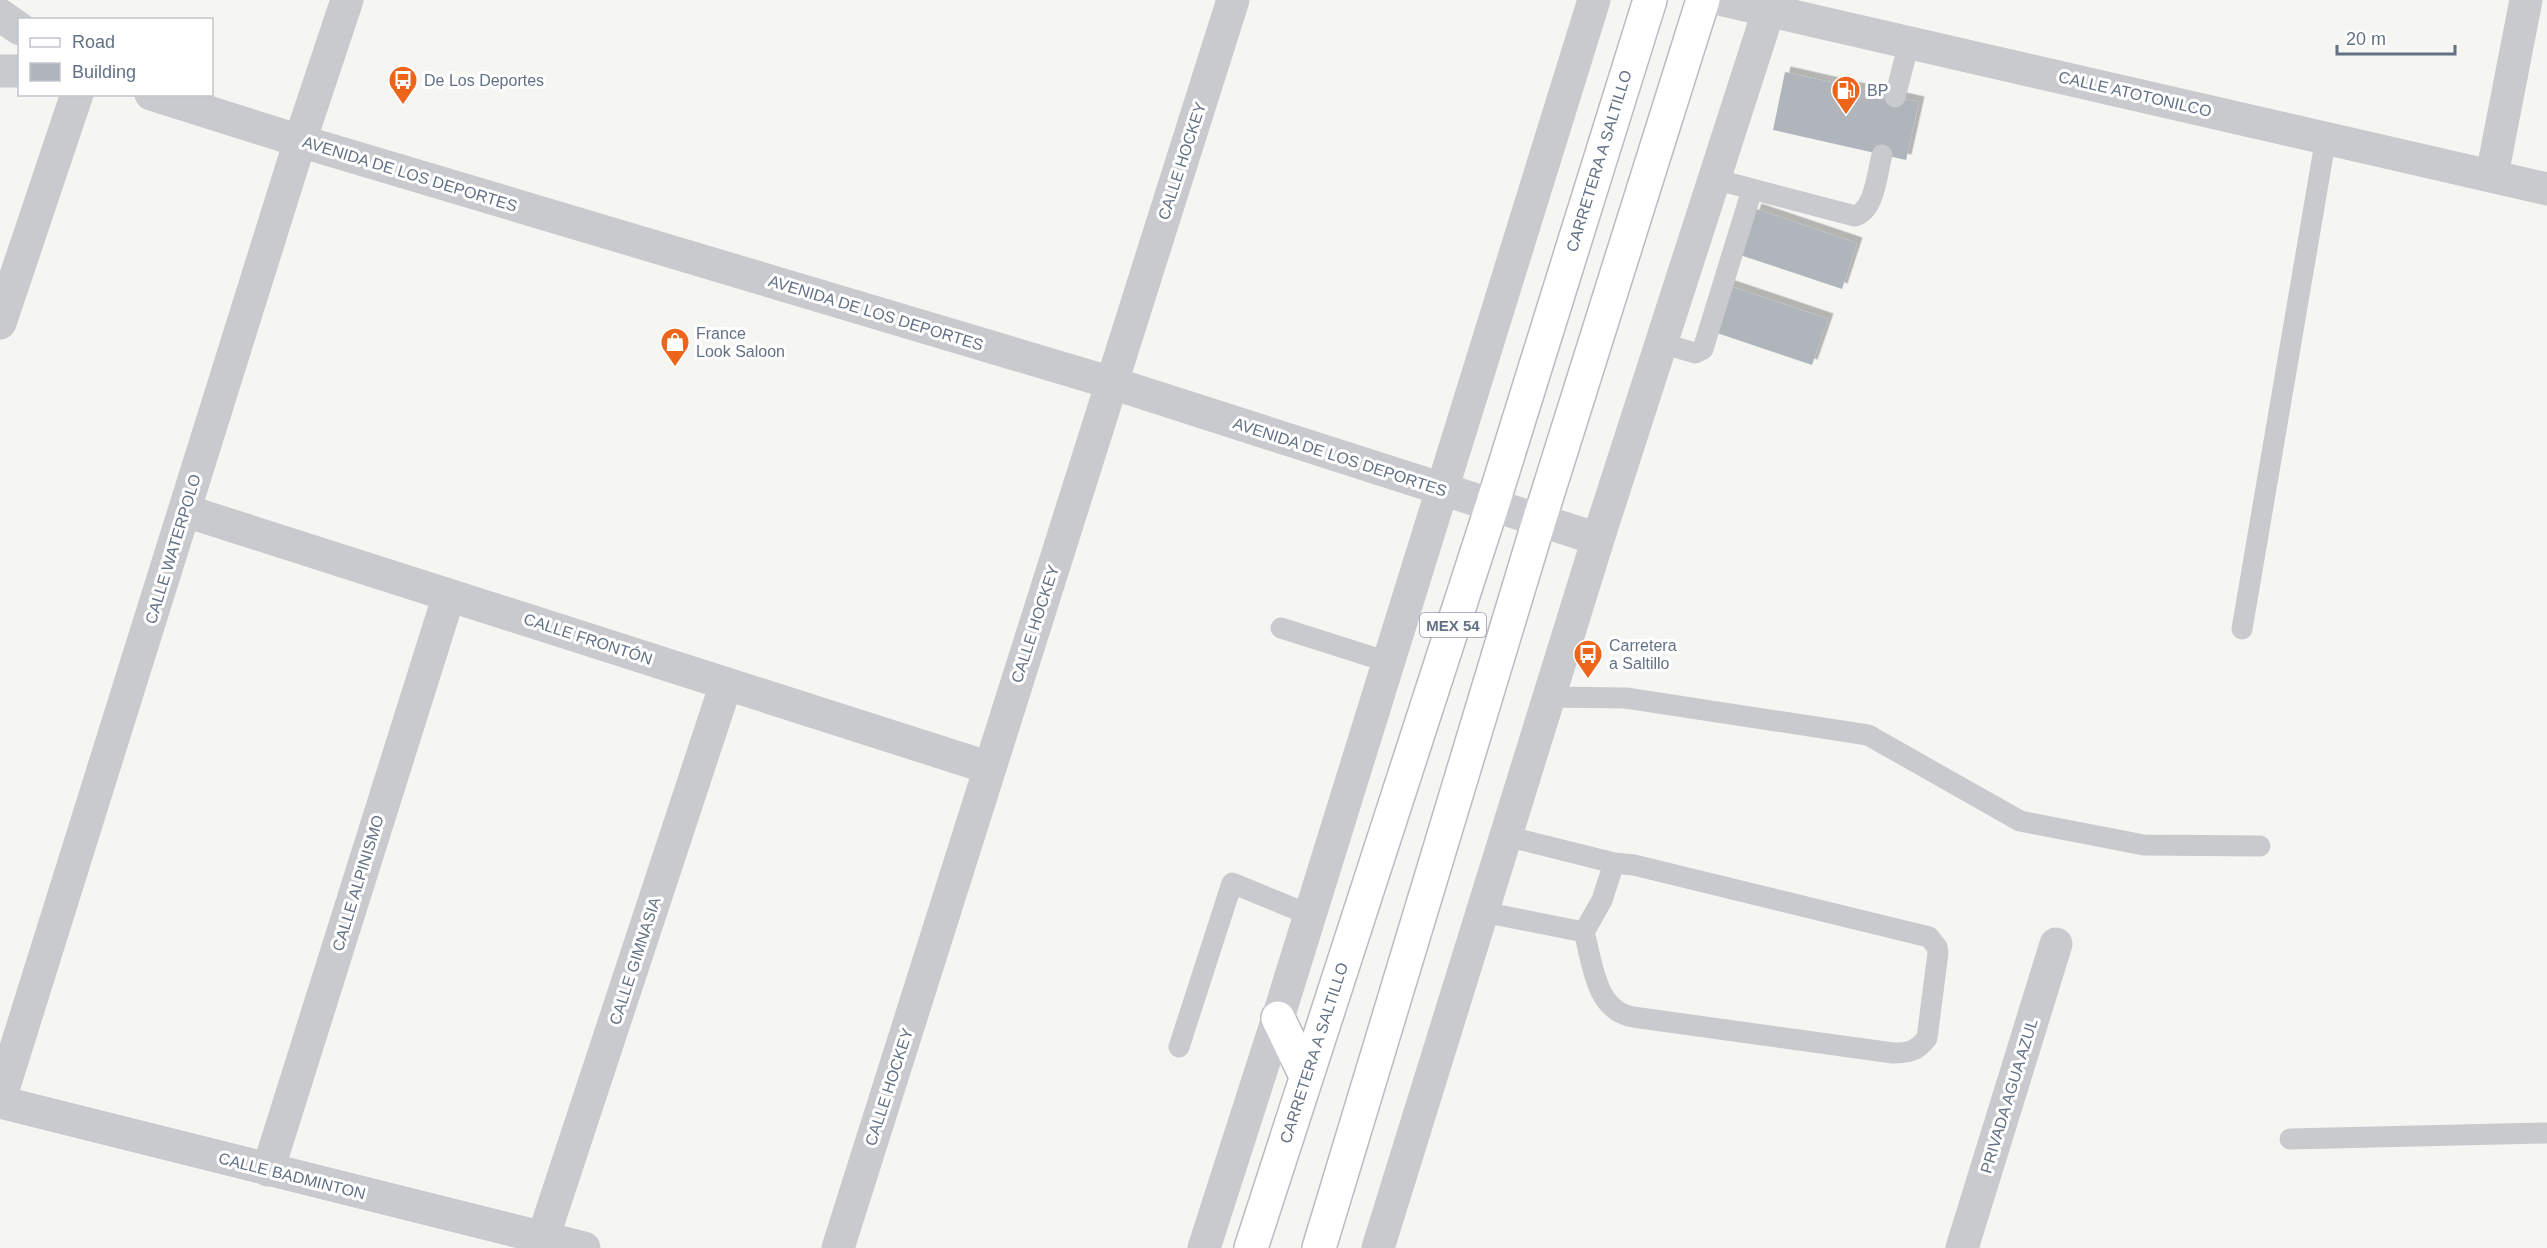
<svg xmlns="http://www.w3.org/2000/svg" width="2547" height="1248" font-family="Arial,sans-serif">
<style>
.building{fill:#b0b5bc;filter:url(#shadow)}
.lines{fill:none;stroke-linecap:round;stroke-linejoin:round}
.primary-casing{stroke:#b8bbc0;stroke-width:36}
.lane{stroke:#c8cace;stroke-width:21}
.street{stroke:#c8cace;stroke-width:33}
.primary{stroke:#fff;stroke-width:33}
.labels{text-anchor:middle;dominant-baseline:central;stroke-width:6;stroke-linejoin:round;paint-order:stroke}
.shield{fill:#fff;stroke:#929caa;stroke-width:1.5}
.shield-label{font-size:15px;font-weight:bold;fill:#637185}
.poi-label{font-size:16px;fill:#637185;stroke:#fff;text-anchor:start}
.street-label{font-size:16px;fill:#637185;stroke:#fff}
</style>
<defs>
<filter id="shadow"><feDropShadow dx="5.5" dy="-5.5" stdDeviation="0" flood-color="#0004"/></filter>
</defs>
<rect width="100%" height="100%" fill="#f5f6f1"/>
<path class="building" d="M1785,72l134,30 -13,58 -133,-30z
M1756,209l101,34 -15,46 -102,-34z
M1727,285l101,34 -16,46 -101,-34z"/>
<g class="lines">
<g class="primary-casing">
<path id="primary" d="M1278,1018l28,58
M1251,1248l241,-742 158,-506
M1319,1248l220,-727 164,-521"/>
</g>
<path class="lane" d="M1895,97l14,-54
M1714,179l141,37c20,-6 22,-43 27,-61
M1661,343l34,10 8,-4 49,-159
M1281,628l107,34
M2242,629l84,-492
M1549,697l77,1 242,37 152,86 124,24 116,1
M1506,836l108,27
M1614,863l20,2 295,72 8,10 1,6 -11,85c-10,13 -18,15 -34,15l-260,-36c-38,-7 -40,-53 -49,-85l18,-32z
M1483,912l101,20
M1179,1047l53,-164 78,32
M2290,1139l257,-6"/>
<path class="street" d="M1723,0l824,189
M0,15l20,14
M0,71h20
M151,94l149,47 812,242 486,156
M2492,175l34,-175
M0,323l77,-229
M186,511l804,257
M0,1099l300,-958 47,-141
M0,1102l584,146
M268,1170l181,-575
M543,1238l183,-554
M838,1248l395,-1248
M1204,1248l74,-230 316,-1018
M1378,1248l220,-709 174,-539
M1962,1248l94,-304"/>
<use href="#primary" class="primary"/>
</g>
<defs>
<g id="bus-pin" transform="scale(1.5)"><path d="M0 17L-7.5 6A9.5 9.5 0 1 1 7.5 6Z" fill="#ed651a" stroke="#fff"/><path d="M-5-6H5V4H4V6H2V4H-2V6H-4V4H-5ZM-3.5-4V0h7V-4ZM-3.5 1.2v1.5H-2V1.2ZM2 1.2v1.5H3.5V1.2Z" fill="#fff"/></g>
<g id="fuel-pin" transform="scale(1.5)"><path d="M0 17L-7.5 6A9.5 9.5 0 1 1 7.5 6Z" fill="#ed651a" stroke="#fff"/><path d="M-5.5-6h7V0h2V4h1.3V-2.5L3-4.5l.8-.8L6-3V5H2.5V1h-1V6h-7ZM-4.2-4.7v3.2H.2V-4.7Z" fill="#fff"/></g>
<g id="shop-pin" transform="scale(1.5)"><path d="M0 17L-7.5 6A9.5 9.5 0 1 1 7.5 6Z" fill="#ed651a" stroke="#fff"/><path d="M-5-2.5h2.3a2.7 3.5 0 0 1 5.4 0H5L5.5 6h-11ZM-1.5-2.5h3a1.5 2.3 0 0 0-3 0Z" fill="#fff"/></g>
</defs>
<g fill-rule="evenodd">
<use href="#bus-pin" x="403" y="80"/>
<use href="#fuel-pin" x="1846" y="90"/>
<use href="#shop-pin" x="675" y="342"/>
<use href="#bus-pin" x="1588" y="654"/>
</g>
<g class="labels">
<rect class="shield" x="1420" y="613" width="66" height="24" rx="4.5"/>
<g class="shield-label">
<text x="1453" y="625">MEX 54</text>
</g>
<g class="poi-label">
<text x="424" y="80">De Los Deportes</text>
<text x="1867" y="90">BP</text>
<text x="696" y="333">France<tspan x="696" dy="18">Look Saloon</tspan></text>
<text x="1609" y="645">Carretera<tspan x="1609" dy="18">a Saltillo</tspan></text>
</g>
<g class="street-label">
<text transform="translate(2135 94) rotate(13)">CALLE ATOTONILCO</text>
<text transform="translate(1182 161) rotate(-72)">CALLE HOCKEY</text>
<text transform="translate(1599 161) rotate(-73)">CARRETERA A SALTILLO</text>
<text transform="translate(410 174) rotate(17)">AVENIDA DE LOS DEPORTES</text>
<text transform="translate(876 313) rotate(17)">AVENIDA DE LOS DEPORTES</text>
<text transform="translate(1340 457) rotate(18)">AVENIDA DE LOS DEPORTES</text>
<text transform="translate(173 549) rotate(-73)">CALLE WATERPOLO</text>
<text transform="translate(1035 624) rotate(-72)">CALLE HOCKEY</text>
<text transform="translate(588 639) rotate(18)">CALLE FRONTÓN</text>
<text transform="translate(358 883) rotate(-73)">CALLE ALPINISMO</text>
<text transform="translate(635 961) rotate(-72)">CALLE GIMNASIA</text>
<text transform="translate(1314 1053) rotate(-72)">CARRETERA A SALTILLO</text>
<text transform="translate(889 1087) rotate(-72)">CALLE HOCKEY</text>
<text transform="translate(2009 1096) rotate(-73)">PRIVADA AGUA AZUL</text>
<text transform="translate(292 1176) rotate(14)">CALLE BADMINTON</text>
</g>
</g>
<rect x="18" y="18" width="195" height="78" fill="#ffffff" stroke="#c1c6ce" stroke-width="1.5"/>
<rect x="30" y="38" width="30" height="9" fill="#ffffff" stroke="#c1c6ce" stroke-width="1.5"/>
<text x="72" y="48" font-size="18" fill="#637185">Road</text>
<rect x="30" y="63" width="30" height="18" fill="#b0b5bc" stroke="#c1c6ce" stroke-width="1.5"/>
<text x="72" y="78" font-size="18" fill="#637185">Building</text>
<path d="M2337 45v9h118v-9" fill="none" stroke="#637185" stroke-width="3"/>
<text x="2346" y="45" font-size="18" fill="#637185" stroke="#ffffff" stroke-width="4.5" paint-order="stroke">20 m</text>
</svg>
